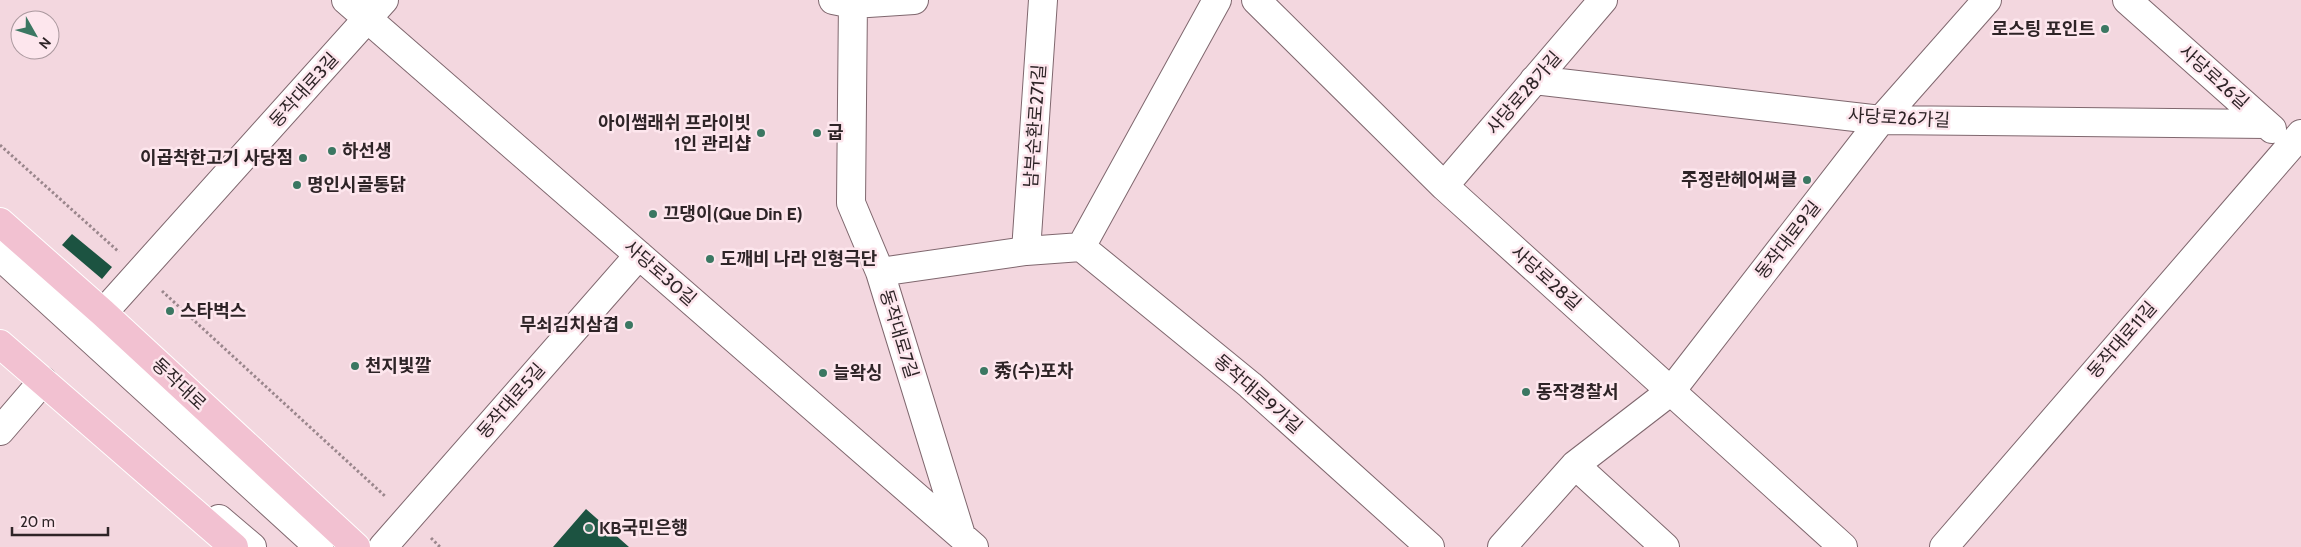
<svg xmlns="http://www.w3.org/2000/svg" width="2301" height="547" font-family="Cabin,'Noto Sans KR',sans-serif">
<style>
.building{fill:#1c5341}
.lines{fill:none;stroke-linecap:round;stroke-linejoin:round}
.minor-casing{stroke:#7f676e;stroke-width:30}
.major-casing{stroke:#fff;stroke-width:30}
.path{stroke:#9a868c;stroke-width:3;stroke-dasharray:2.5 2.5;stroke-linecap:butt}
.minor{stroke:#fff;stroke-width:28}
.major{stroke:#f2c1d1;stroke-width:28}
.poi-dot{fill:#3b7762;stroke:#fde6ed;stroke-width:2}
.labels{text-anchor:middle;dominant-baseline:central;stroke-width:5;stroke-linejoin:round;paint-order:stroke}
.poi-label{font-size:18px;font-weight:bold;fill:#2e2427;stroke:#fde6ed;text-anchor:start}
.street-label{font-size:18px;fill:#2e2427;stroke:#fde6ed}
</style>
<rect width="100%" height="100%" fill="#f3d7df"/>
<path class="building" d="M72,234l40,33 -10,12 -40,-34z
M586,509l43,38h-76z"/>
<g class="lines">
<g class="minor-casing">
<path id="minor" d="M346,0l628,547
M833,0l20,4 61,-4
M853,0l-2,203 29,69 81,263
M1256,0l188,186 399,361
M2127,0l145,129
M1534,80l347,40 385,4
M1444,186l159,-186
M1081,247l136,-247
M1026,251l17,-251
M0,256l319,291
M880,272l146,-21 55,-4 169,138 180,162
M103,313l281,-313
M0,431l43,-50
M1575,465l90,82
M219,519l33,28
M383,547l256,-292
M1502,547l73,-82 96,-74 210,-271 106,-120
M1944,547l357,-413"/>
</g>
<g class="major-casing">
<path id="major" d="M0,222l103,91 253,234
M0,344l234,203"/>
</g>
<path class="path" d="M0,145l119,107
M162,291l224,206
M431,538l9,9"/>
<use href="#minor" class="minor"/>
<use href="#major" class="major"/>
</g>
<g class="poi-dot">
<circle cx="2105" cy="29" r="5"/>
<circle cx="761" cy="133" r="5"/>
<circle cx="817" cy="133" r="5"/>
<circle cx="332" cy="151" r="5"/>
<circle cx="303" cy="158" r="5"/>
<circle cx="1807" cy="180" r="5"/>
<circle cx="297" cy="185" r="5"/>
<circle cx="653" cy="214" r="5"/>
<circle cx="710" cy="259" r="5"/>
<circle cx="170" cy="311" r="5"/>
<circle cx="629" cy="325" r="5"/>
<circle cx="355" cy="366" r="5"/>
<circle cx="984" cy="371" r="5"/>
<circle cx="823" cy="373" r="5"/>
<circle cx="1526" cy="392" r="5"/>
<circle cx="589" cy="528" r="5"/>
</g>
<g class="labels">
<g class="poi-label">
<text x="2095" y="29" text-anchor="end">로스팅 포인트</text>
<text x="751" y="123" text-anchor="end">아이썸래쉬 프라이빗<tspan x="751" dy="21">1인 관리샵</tspan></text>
<text x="827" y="133">굽</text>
<text x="342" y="151">하선생</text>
<text x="293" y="158" text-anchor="end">이곱착한고기 사당점</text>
<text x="1797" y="180" text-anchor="end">주정란헤어써클</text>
<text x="307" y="185">명인시골통닭</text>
<text x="663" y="214">끄댕이(Que Din E)</text>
<text x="720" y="259">도깨비 나라 인형극단</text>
<text x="180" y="311">스타벅스</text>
<text x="619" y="325" text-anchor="end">무쇠김치삼겹</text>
<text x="365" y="366">천지빛깔</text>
<text x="994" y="371">秀(수)포차</text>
<text x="833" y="373">늘왁싱</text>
<text x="1536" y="392">동작경찰서</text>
<text x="599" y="528">KB국민은행</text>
</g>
<g class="street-label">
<text transform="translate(2214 77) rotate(42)">사당로26길</text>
<text transform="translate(304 90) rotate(-48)">동작대로3길</text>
<text transform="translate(1524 93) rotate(-49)">사당로28가길</text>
<text transform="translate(1899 118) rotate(3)">사당로26가길</text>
<text transform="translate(1035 126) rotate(-86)">남부순환로271길</text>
<text transform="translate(1788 240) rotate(-52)">동작대로9길</text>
<text transform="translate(660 273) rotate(41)">사당로30길</text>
<text transform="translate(1546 278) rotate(42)">사당로28길</text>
<text transform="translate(899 334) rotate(73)">동작대로7길</text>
<text transform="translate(2122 340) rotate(-49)">동작대로11길</text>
<text transform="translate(179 384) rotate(43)">동작대로</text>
<text transform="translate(1258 394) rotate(41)">동작대로9가길</text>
<text transform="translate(511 401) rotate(-49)">동작대로5길</text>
</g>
</g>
<g transform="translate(35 35) rotate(129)"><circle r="24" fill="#fde6ed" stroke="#aa989e"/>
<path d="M0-4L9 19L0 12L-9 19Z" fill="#3b7762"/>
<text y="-8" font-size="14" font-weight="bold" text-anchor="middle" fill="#2e2427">N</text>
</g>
<path d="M12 527v8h96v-8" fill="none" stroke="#2e2427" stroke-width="2.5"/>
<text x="20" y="527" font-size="15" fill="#2e2427" stroke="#fde6ed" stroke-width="4" paint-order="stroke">20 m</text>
</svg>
